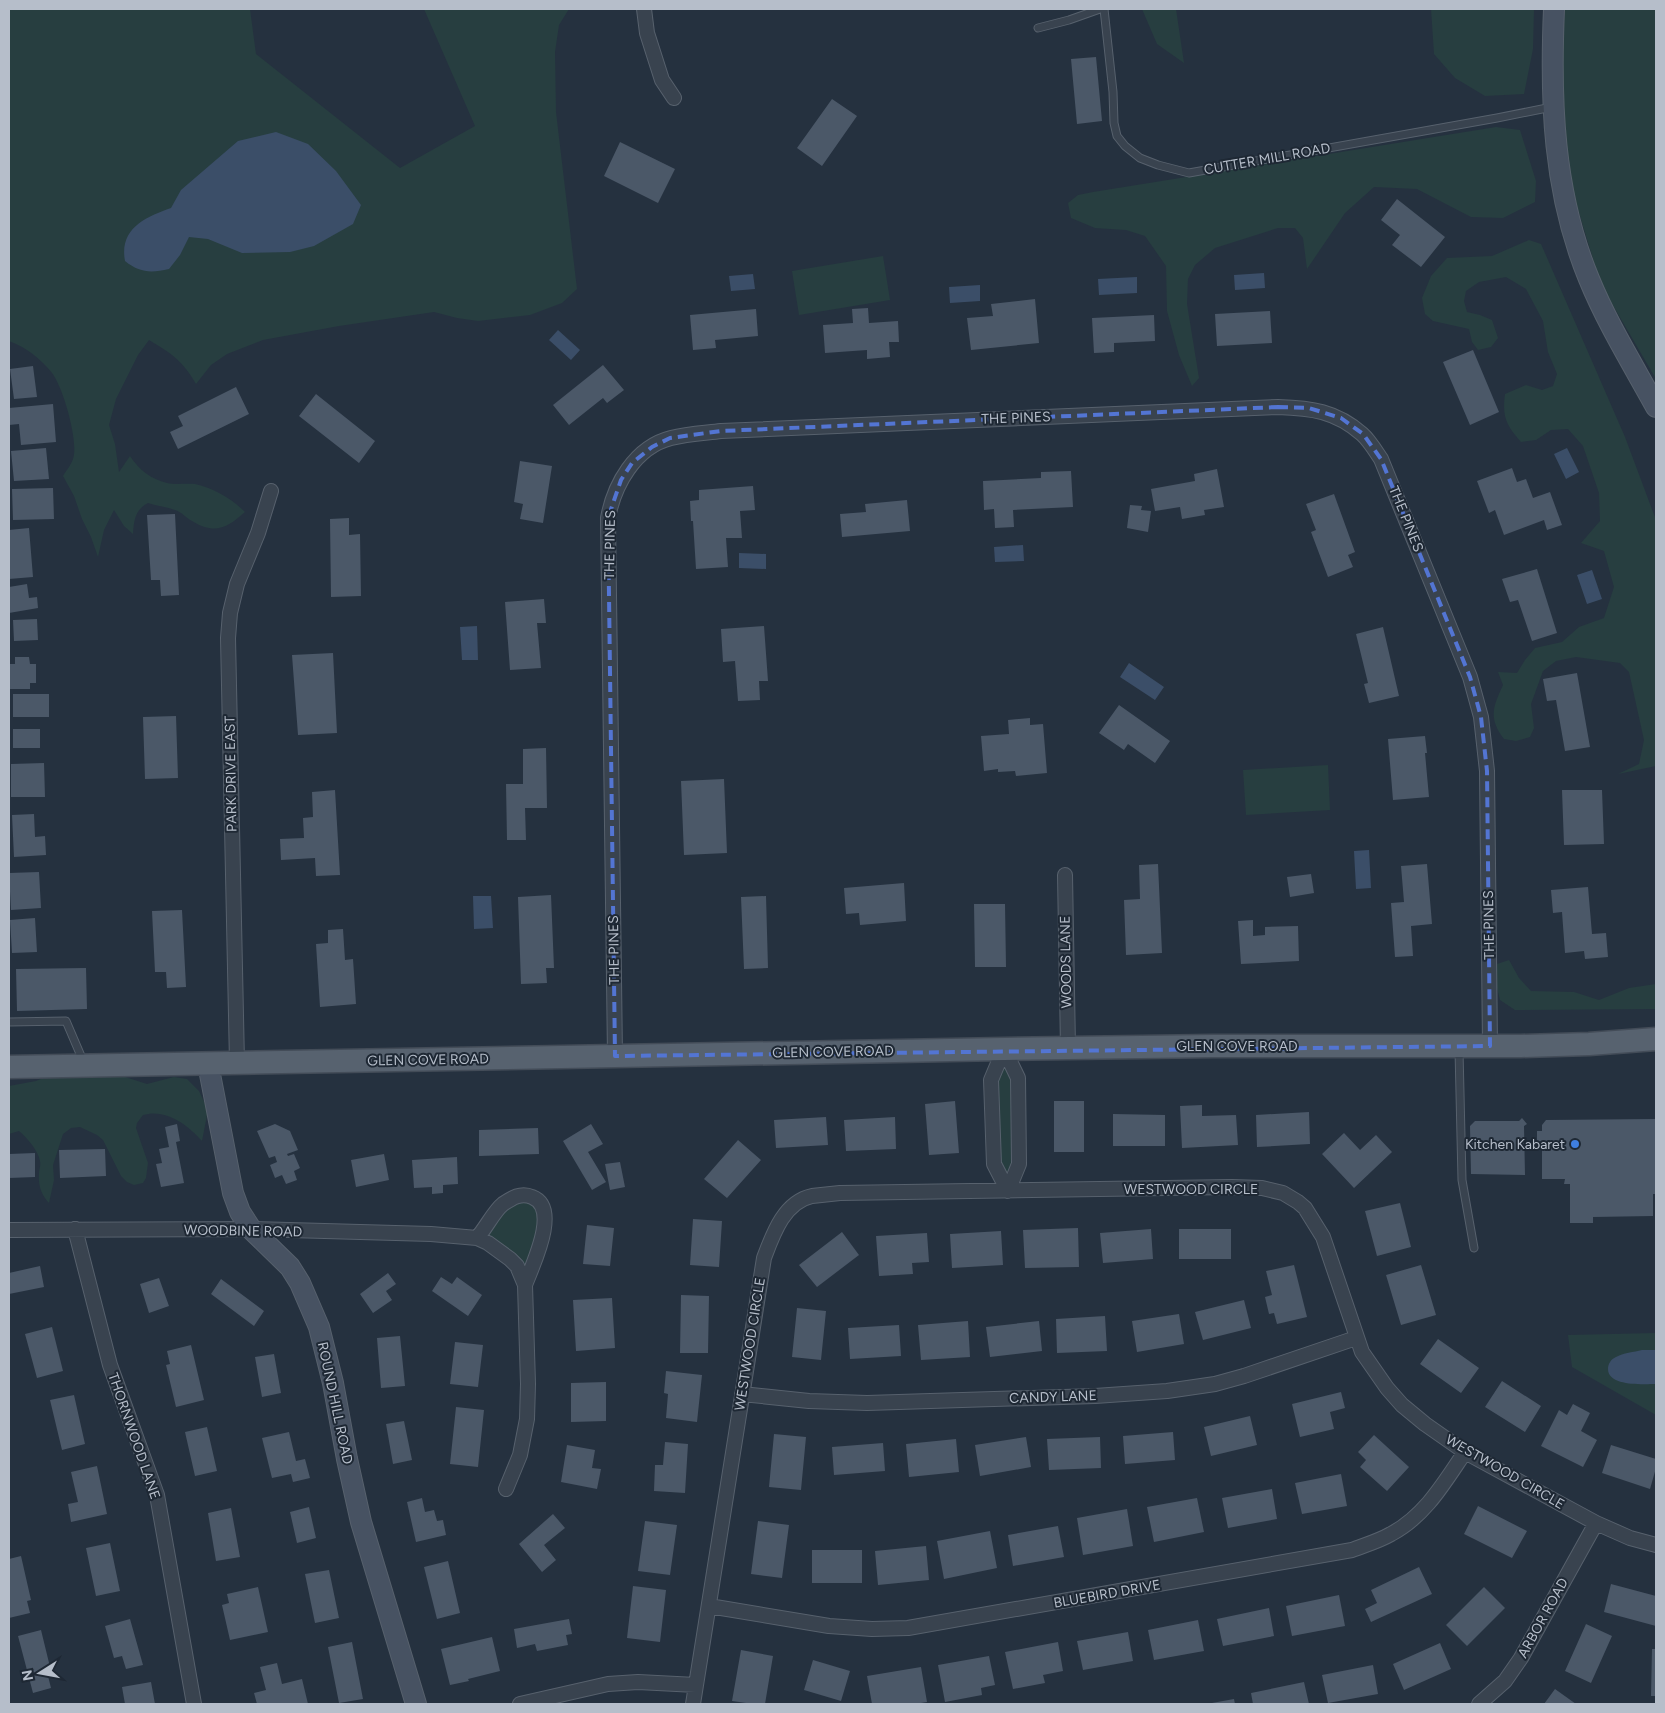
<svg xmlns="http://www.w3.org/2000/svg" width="1665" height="1713" font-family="Figtree,sans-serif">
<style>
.green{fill:#273e40}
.water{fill:#3b4e68}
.building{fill:#4b5868}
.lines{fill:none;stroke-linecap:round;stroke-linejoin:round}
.lane-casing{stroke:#57616d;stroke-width:9}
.street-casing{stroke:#57616d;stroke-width:16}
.secondary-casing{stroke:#57616d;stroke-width:22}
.primary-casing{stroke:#434c58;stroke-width:25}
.lane{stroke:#39434f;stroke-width:7}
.street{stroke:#39434f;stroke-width:14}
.secondary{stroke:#475262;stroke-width:20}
.primary{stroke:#57626f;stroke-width:22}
.marked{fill:none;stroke:#5375d3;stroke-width:4;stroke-dasharray:10 6;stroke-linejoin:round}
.shop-dot{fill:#3f7fe0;stroke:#1e2834;stroke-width:2}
.labels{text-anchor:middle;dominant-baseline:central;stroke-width:4;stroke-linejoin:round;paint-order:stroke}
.street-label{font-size:14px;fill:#b6beca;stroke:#1e2834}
.poi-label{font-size:14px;fill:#b6beca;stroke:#1e2834;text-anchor:end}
</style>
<rect width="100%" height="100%" fill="#25313f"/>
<path class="green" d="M9,9h241l6,45 144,114 75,-42 -51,-117h145l-10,16 -4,27 1,60 21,177 -15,14 -32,12 -52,6 -21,-3 -23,-6 -95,14 -76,14 -36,14 -16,11 -15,19c-13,-23 -25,-31 -47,-44l-11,15 -22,44 -7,26 6,19 4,28 11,-16c9,14 21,23 37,27 9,2 19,0 28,1 19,4 37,15 50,28 -18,16 -30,23 -53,9 -6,-3 -10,-9 -17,-11 -8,-3 -18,-4 -27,-7 -13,7 -14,17 -15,31l-9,-8 -10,-16 -10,20 -6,27 -7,-20 -9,-18 -8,-23 -11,-20c3,-5 8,-11 10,-17 6,-17 -10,-72 -21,-86 -12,-15 -25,-25 -43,-32z
M1142,9h34l8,54 -27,-19z
M1431,9h103l-1,40 -9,45 -39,2 -30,-18 -21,-24z
M1565,9h91v370l-55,-94 -36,-118 -3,-119z
M1496,127l24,3 16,51 -1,21 -32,16 -32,-1 -54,-28 -43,-2 -29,26 -38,56 -4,-31 -8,-10h-17l-63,20 -20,17 -7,14 -1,25 12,74 -7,8 -13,-31 -12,-44 -1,-45 -21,-30 -19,-6 -31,-2 -24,-10 -3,-15 10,-8 15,-3z
M1529,240l12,4 84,193 31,83v246l-38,8 21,-10 5,-24 -15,-68 -9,-9 -44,-6 -20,4 -13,10 -12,33 3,24 -4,9 -14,4 -12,-2c-16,-21 -11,-32 -1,-54l-5,-13 19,1 8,-13 10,-12 27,-6 17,-15 25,-9 10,-31 -10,-36 -23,-8 19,-22 -1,-28 -16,-47 -15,-17 -17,1 -15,10 -15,2c-15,-17 -19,-25 -16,-48l21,-9 16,5 11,-4 4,-12 -9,-22 -5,-31 -17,-32 -20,-12 -27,5 -13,9 -2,10 3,11 13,3 12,5 6,18 -7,9 -13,3 -6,-8 -3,-13 -36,-8 -8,-7 -3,-16 9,-22 16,-18 45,-2z
M883,256l7,44 -91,15 -7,-44z
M1328,765l2,45 -84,5 -3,-45z
M1509,960l10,18 12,13 43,1 25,8 30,-12 27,-4v25l-141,1 -15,-10 -3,-12v-24z
M1004,1049l14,29 1,86 -11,27 -14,-27 -3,-84z
M54,1073l65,2 28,9 27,-7 13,2 12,12 9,19 -6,31c-14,-16 -36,-33 -59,-26l-6,8 -1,5 12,35 -2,15 -3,5 -9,2 -7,-3 -6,-6 -18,-36 -6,-5 -17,-8 -9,1 -8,6 -10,31 1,15 -5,23c-8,-8 -11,-18 -10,-30 0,-3 2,-8 1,-12 -2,-11 -13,-23 -21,-30l-10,3v-48l27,-5z
M526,1194l19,26 -20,65 -37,-42 -3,-15 17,-23z
M1656,1333v82l-84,-48 -4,-32z"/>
<path class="water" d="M276,132l32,12 28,27 25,34 -8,19 -39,22 -24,6 -48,1 -34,-14 -19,-2 -9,18 -11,14c-18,4 -29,4 -44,-8 -6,-32 20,-44 46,-53l10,-18 57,-49z
M1264,273l1,15 -30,2 -1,-15z
M753,274l2,15 -24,2 -2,-15z
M1137,277v16l-38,2 -1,-16z
M980,285v16l-30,2 -1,-16z
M558,330l22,20 -9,10 -22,-20z
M1567,448l12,24 -13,7 -12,-25z
M1023,545l1,16 -29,1 -1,-15z
M739,553l27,1v15l-27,-1z
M1592,570l10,29 -15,5 -10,-29z
M477,626l1,34h-16l-2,-33z
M1129,663l35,24 -9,13 -35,-23z
M1369,850l2,38 -15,1 -2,-38z
M473,896h18l2,32 -19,1z
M1642,1350h14v34c-11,0 -48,3 -48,-15 0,-5 3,-10 8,-12 7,-4 18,-5 26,-7z"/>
<path class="building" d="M1096,57l6,64 -25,3 -6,-65z
M832,99l25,17 -35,50 -25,-18z
M620,142l55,27 -17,34 -54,-27z
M1397,199l48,38 -24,30 -29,-22 8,-10 -19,-15z
M1035,299l4,44 -68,7 -4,-32 26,-2 -2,-12z
M868,308l1,15 29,-2 1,21h-10l1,15 -23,2v-9l-42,3 -2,-28 30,-2 -1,-14z
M756,309l2,27 -43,4 1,8 -23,2 -3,-35z
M1270,311l2,32 -55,3 -2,-32z
M1154,315l1,26 -41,2v9l-20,1 -2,-35z
M1473,350l26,62 -29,13 -27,-63z
M603,365l21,25 -17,13 -4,-5 -34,27 -16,-20z
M33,366l4,31 -23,2 -4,-30z
M236,387l13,27 -71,35 -8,-17 13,-6 -5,-10z
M316,394l59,47 -16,22 -60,-47z
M53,404l3,38 -35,3 -2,-21 -10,1v-17z
M46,448l3,31 -35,2 -3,-30z
M520,461l32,5 -9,57 -23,-4 3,-15 -9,-2z
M1512,468l5,14 9,-3 7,19 17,-6 12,33 -15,5 -3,-10 -40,15 -9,-25 -6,3 -12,-32z
M1217,469l7,38 -20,3 1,5 -23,4 -2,-12 -25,4 -4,-22 44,-8 -1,-7z
M1071,471l2,36 -60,3 1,17 -19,1 -1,-19 -10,1 -1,-29 58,-3v-6z
M753,486l2,24 -15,1 2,27h-16l2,29 -32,2 -3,-48h-2l-1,-20 9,-1v-10z
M53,488l1,31 -41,1 -1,-31z
M1334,494l21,58 -7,3 5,12 -25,10 -17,-45 5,-2 -10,-26z
M907,500l3,31 -68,6 -2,-23 26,-2 -1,-8z
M1130,505l12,1 -1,4 10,1 -3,21 -21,-4z
M175,514l4,81 -18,1 -1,-16h-9l-4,-65z
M349,518v17l11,-1 1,62 -30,1 -1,-78z
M29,528l4,49 -24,2v-49z
M1537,569l20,64 -25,8 -14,-41 -8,2 -8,-23z
M27,584l2,14 8,-1 1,11 -29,5v-26z
M544,599l2,24h-9l4,45 -31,2 -5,-68z
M37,619l1,21 -24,1 -1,-21z
M764,626l4,55h-9l1,19 -22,1 -3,-40 -12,1 -2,-33z
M1383,627l16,69 -30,7 -5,-19 4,-1 -12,-49z
M333,653l4,80 -39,2 -6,-80z
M15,657h14l1,7h6v19h-6v6h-20v-25h5z
M1577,673l13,74 -25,4 -9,-51 -9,1 -4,-22z
M13,694h36v23h-36z
M1119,705l51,36 -15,22 -27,-19 -4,6 -25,-17z
M176,716l2,62 -33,1 -2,-62z
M1030,718v7l13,-1 4,49 -31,3 -1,-5 -17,1v-3l-14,2 -3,-35 28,-2 -1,-14z
M13,729h27v19h-27z
M1425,736l2,17h-2l4,44 -36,3 -5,-61z
M546,748l1,60h-22l1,32h-19l-1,-56h17v-35z
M44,763l1,34h-34v-33z
M724,779l3,74 -43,2 -3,-74z
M335,790l5,85 -24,1 -1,-18 -34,2 -1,-21 24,-1 -1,-20 10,-1 -1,-25z
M1562,790h40l2,54 -40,1z
M34,814l1,23 10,-1 1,19 -32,2 -2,-42z
M1158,864l4,89 -36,2 -2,-55 16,-1 -1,-34z
M1427,864l5,60 -21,2 2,30 -18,1 -4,-54 13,-1 -3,-36z
M39,872l2,36 -30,2 -2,-37z
M1311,874l3,19 -24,4 -3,-20z
M904,883l2,38 -46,4 -1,-12 -13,1 -2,-26z
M1588,887l4,47 14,-1 2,24 -23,2 -1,-8 -19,2 -3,-41 -9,1 -2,-23z
M551,895l3,73h-8l1,15 -26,1 -3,-87z
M766,896l2,72 -24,1 -3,-72z
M974,904h31l1,63h-31z
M182,910l4,77 -19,1 -1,-16h-11l-3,-61z
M35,918l2,34 -25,1 -2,-33z
M1253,920v16l12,-1v-8l33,-1 1,35 -58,3 -3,-43z
M343,929l2,31 8,-1 3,45 -36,3 -4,-63 12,-1v-13z
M86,968l1,41 -70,2 -1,-42z
M955,1101l4,52 -30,2 -4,-51z
M1054,1101h30v51h-30z
M1202,1105v11l34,-1 2,30 -56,3 -2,-42z
M1309,1112l1,32 -53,3 -1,-32z
M1113,1114l52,1v31h-52z
M826,1117l2,28 -52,3 -2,-28z
M895,1117l1,32 -50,2 -2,-31z
M1522,1118l5,6 -3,2 1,49 -54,-1 -1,-48 5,-5h44z
M1656,1119v75h-3v22l-60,1v6h-23v-39h-6l1,-5h-23v-36h-5v-12h5v-6l4,-5z
M177,1124l3,17 -4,1 8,41 -23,4 -5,-23 6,-1 -3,-14 10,-2 -4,-20z
M275,1124l15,7 8,19 -11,4 1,2 6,-2 6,14 -6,3 3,9 -11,4 -4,-9 -7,3 -5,-13 7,-3 -2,-6 -6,2 -12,-27z
M591,1124l12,20 -15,8 18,30 -14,8 -29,-49z
M538,1128l1,26 -60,2v-26z
M1344,1133l16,17 16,-15 16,17 -38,36 -32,-34z
M738,1140l23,20 -34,38 -23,-19z
M105,1149l1,27 -46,2 -1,-28z
M35,1153v24l-26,1v-24z
M384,1154l5,26 -33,7 -5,-27z
M457,1157l1,27 -15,1v8l-11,1v-7l-18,1 -2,-28z
M620,1162l5,25 -15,3 -5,-26z
M1400,1203l11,44 -34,9 -12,-45z
M693,1219l29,2 -3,46 -29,-2z
M587,1225l27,3 -4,38 -27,-2z
M1078,1228l1,39 -54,1 -2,-38z
M1151,1229l2,30 -50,4 -3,-30z
M1179,1229h52v30h-52z
M1001,1231l2,34 -51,3 -2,-34z
M842,1232l17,23 -42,32 -18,-22z
M927,1233l2,29 -17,1 1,11 -34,2 -3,-40z
M1294,1265l13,52 -30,7 -3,-11 -5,1 -4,-17 7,-2 -6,-24z
M1421,1265l15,50 -35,10 -15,-50z
M40,1266l4,21 -35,7v-21z
M388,1273l8,11 -10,7 6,9 -19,13 -13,-19z
M441,1277l11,7 5,-7 25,18 -14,21 -36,-25z
M159,1278l10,28 -20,7 -9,-29z
M221,1279l43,32 -10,15 -43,-32z
M681,1295l28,1 -1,57h-28z
M612,1298l3,50 -39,3 -3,-51z
M1244,1300l7,28 -48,12 -8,-28z
M797,1308l29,3 -5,49 -29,-3z
M1179,1314l5,30 -47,8 -5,-31z
M1105,1316l2,35 -50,2 -1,-34z
M968,1321l2,36 -49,3 -3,-35z
M1039,1321l3,30 -52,6 -4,-30z
M899,1325l2,31 -51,3 -2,-31z
M52,1327l11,44 -26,7 -12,-44z
M400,1336l5,50 -24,2 -4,-50z
M1438,1339l41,29 -18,25 -41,-29z
M455,1342l28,3 -5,42 -28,-3z
M191,1345l13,55 -28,7 -10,-42 4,-1 -3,-13z
M274,1354l7,39 -19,4 -7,-40z
M666,1371l36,4 -5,47 -31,-4 2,-24 -4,-1z
M1502,1381l39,25 -16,26 -40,-25z
M606,1382v39l-35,1v-39z
M1341,1392l4,16 -15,4 4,17 -34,8 -8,-33z
M74,1395l11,49 -23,6 -12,-50z
M1573,1404l17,9 -9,18 16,9 -14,27 -42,-21 18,-36 8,5z
M456,1407l28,3 -6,57 -28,-3z
M1250,1416l7,29 -46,11 -7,-29z
M404,1421l8,39 -19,4 -7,-40z
M207,1427l10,44 -22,5 -10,-44z
M289,1432l7,29 9,-2 5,19 -17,4 -2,-8 -19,4 -10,-40z
M1173,1432l2,28 -50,4 -2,-28z
M774,1434l32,3 -5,53 -32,-3z
M1374,1435l35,32 -22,24 -27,-24 6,-7 -8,-8z
M1026,1437l5,30 -51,9 -5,-31z
M1100,1437l1,31 -52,2 -2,-31z
M956,1439l3,33 -50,5 -3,-33z
M665,1442l23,2 -3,49 -31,-2 1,-26h8z
M883,1443l2,28 -51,4 -2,-28z
M567,1445l28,5 -3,18 9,1 -4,20 -36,-7z
M1611,1445l45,14v9l-6,21 -48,-16z
M97,1466l10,48 -36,8 -3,-18 10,-2 -7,-30z
M1341,1474l6,32 -45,8 -7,-31z
M1272,1489l5,30 -49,9 -6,-30z
M422,1498l3,14 9,-2 3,11 6,-1 3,15 -30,7 -9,-40z
M1197,1498l7,34 -50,10 -7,-35z
M1478,1506l49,25 -15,27 -48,-24z
M309,1507l7,31 -19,5 -7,-31z
M231,1508l9,49 -24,4 -8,-48z
M1127,1509l6,37 -50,9 -6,-37z
M553,1514l12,14 -21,17 12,15 -14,12 -23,-28z
M645,1521l32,4 -7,50 -32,-4z
M758,1521l31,4 -7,53 -31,-4z
M1058,1526l6,31 -51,9 -5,-31z
M990,1531l7,37 -53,11 -7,-38z
M110,1543l10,48 -24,5 -10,-48z
M926,1546l3,34 -51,5 -3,-34z
M812,1550h50v33h-50z
M21,1556l10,44 -4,1 3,12 -21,5v-59z
M448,1561l12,52 -23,6 -13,-52z
M1419,1567l13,27 -61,28 -6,-13 12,-6 -6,-13z
M329,1570l10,48 -24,5 -10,-49z
M1611,1584l45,12v30l-52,-14z
M633,1586l33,4 -6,52 -33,-4z
M258,1587l10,45 -38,8 -8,-35 7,-2 -2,-9z
M1484,1587l21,21 -38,38 -21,-21z
M1339,1595l6,31 -53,10 -6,-30z
M1269,1608l5,28 -51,10 -6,-27z
M130,1619l13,46 -17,4 -4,-13 -8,2 -9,-32z
M569,1619l3,15 -6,1 2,10 -31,6 -2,-7 -18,4 -3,-19z
M1198,1620l6,31 -50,9 -6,-30z
M1586,1624l26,12 -21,47 -26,-12z
M41,1630l10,41 -4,1 4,16 -18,5 -15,-57z
M1128,1632l5,29 -50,9 -6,-29z
M492,1637l8,34 -32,8 1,2 -19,4 -9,-36z
M352,1642l11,57 -24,4 -11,-56z
M1058,1642l5,29 -20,4 2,8 -32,6 -8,-37z
M1440,1643l11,26 -47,21 -11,-26z
M1652,1649h4v47h-5z
M741,1650l32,6 -8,48h-12l-21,-3z
M989,1656l6,29 -14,3 1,7 -37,7 -7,-37z
M813,1660l37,11 -9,30 -37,-11z
M277,1663l5,21 20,-5 6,25h-51l-3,-11 12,-3 -6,-23z
M1373,1665l5,29 -50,9 -6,-28z
M921,1667l6,35 -12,2h-43l-5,-28z
M151,1682l4,22h-30l-3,-17z
M1304,1682l5,22h-56l-2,-11z
M1555,1689l21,15h-32z
M1234,1699l1,5h-23v-1z"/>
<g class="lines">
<g class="lane-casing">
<path id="lane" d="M1104,9l9,83 1,31 3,13 8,10 15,12 18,7 31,8 308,-55 55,-11
M1038,28l31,-8 31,-11
M9,1022l57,-1 18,42
M1459,1050l3,130 12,68"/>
</g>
<g class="street-casing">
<path id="street" d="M644,9l3,24 15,47 12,18
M1065,875l3,173
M1004,1049l14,29 1,86 -11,27 -14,-27 -3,-84z
M615,1056l-7,-538c6,-33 27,-71 63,-80 16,-4 34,-5 50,-7l557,-24c33,1 58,4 84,27 7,6 13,16 19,25l89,218 11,40 6,54 3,275
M237,1063l-9,-425 2,-25 7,-29 21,-51 13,-42
M75,1229l35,136 47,130 37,209
M9,1230l242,-1 180,5 46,4 11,5 22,16 7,7 8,19 3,99 -1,35 -7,36 -14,34
M477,1238c9,-10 17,-27 26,-34 9,-6 18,-12 29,-7 29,11 0,69 -7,88
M742,1394l67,7 58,2 228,-7 72,-5 48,-7 29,-8 112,-38
M709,1606l120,20 43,3 36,-1 444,-78c13,-5 27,-9 39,-16 34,-18 53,-51 74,-82
M520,1704l88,-20 30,-2 58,3
M693,1704l71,-446c9,-24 20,-56 48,-62 9,-1 19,-2 28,-3l392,-6 30,1 21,5 15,9 7,6 18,29 39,115 25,36 15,17 23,19 40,28 131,71 34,15 26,7
M1479,1704l26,-23 16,-23 75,-135"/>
</g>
<g class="secondary-casing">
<path id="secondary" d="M1554,9c-4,92 -1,183 35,270 18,44 44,86 67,128
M208,1064l25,129 7,19 11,17 39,38 10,16 19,44 14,56 14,76 14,63 55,182"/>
</g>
<g class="primary-casing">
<path id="primary" d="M9,1067l995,-18 209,-3h308l68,-2 67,-5"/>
</g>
<use href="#lane" class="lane"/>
<use href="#street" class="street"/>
<use href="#secondary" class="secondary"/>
<use href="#primary" class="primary"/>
</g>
<path class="marked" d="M1278,407l31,1 32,10 22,16 18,25 89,218 11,40 6,54 3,275 -875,10 -7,-538 13,-38 11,-17 20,-16 18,-9 51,-7z"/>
<circle class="shop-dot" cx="1575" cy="1144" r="5"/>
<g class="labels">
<g class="street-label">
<text transform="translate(1267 159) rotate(-10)">CUTTER MILL ROAD</text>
<text transform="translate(1016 418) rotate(-2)">THE PINES</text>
<text transform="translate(1406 519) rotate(68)">THE PINES</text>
<text transform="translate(610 545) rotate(-89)">THE PINES</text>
<text transform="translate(231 774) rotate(-91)">PARK DRIVE EAST</text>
<text transform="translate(1489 925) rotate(-91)">THE PINES</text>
<text transform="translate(614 950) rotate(-91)">THE PINES</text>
<text transform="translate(1066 962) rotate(-91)">WOODS LANE</text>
<text x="1237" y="1046">GLEN COVE ROAD</text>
<text transform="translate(833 1052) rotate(-1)">GLEN COVE ROAD</text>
<text transform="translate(428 1060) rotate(-1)">GLEN COVE ROAD</text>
<text x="1191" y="1189">WESTWOOD CIRCLE</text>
<text transform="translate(243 1231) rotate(1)">WOODBINE ROAD</text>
<text transform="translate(750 1344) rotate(-81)">WESTWOOD CIRCLE</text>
<text transform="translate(1053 1397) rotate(-2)">CANDY LANE</text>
<text transform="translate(335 1403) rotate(78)">ROUND HILL ROAD</text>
<text transform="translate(134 1436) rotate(71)">THORNWOOD LANE</text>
<text transform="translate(1505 1472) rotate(30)">WESTWOOD CIRCLE</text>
<text transform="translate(1107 1594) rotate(-10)">BLUEBIRD DRIVE</text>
<text transform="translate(1543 1618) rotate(-61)">ARBOR ROAD</text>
</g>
<g class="poi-label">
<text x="1565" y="1144">Kitchen Kabaret</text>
</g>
</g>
<rect width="1665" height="1713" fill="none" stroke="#b6beca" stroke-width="20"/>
<g transform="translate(40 1673) rotate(259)" stroke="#1e2834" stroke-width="4" paint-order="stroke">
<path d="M0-4L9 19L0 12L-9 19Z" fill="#b6beca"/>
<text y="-8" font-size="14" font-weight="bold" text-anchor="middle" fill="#b6beca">N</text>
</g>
</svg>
